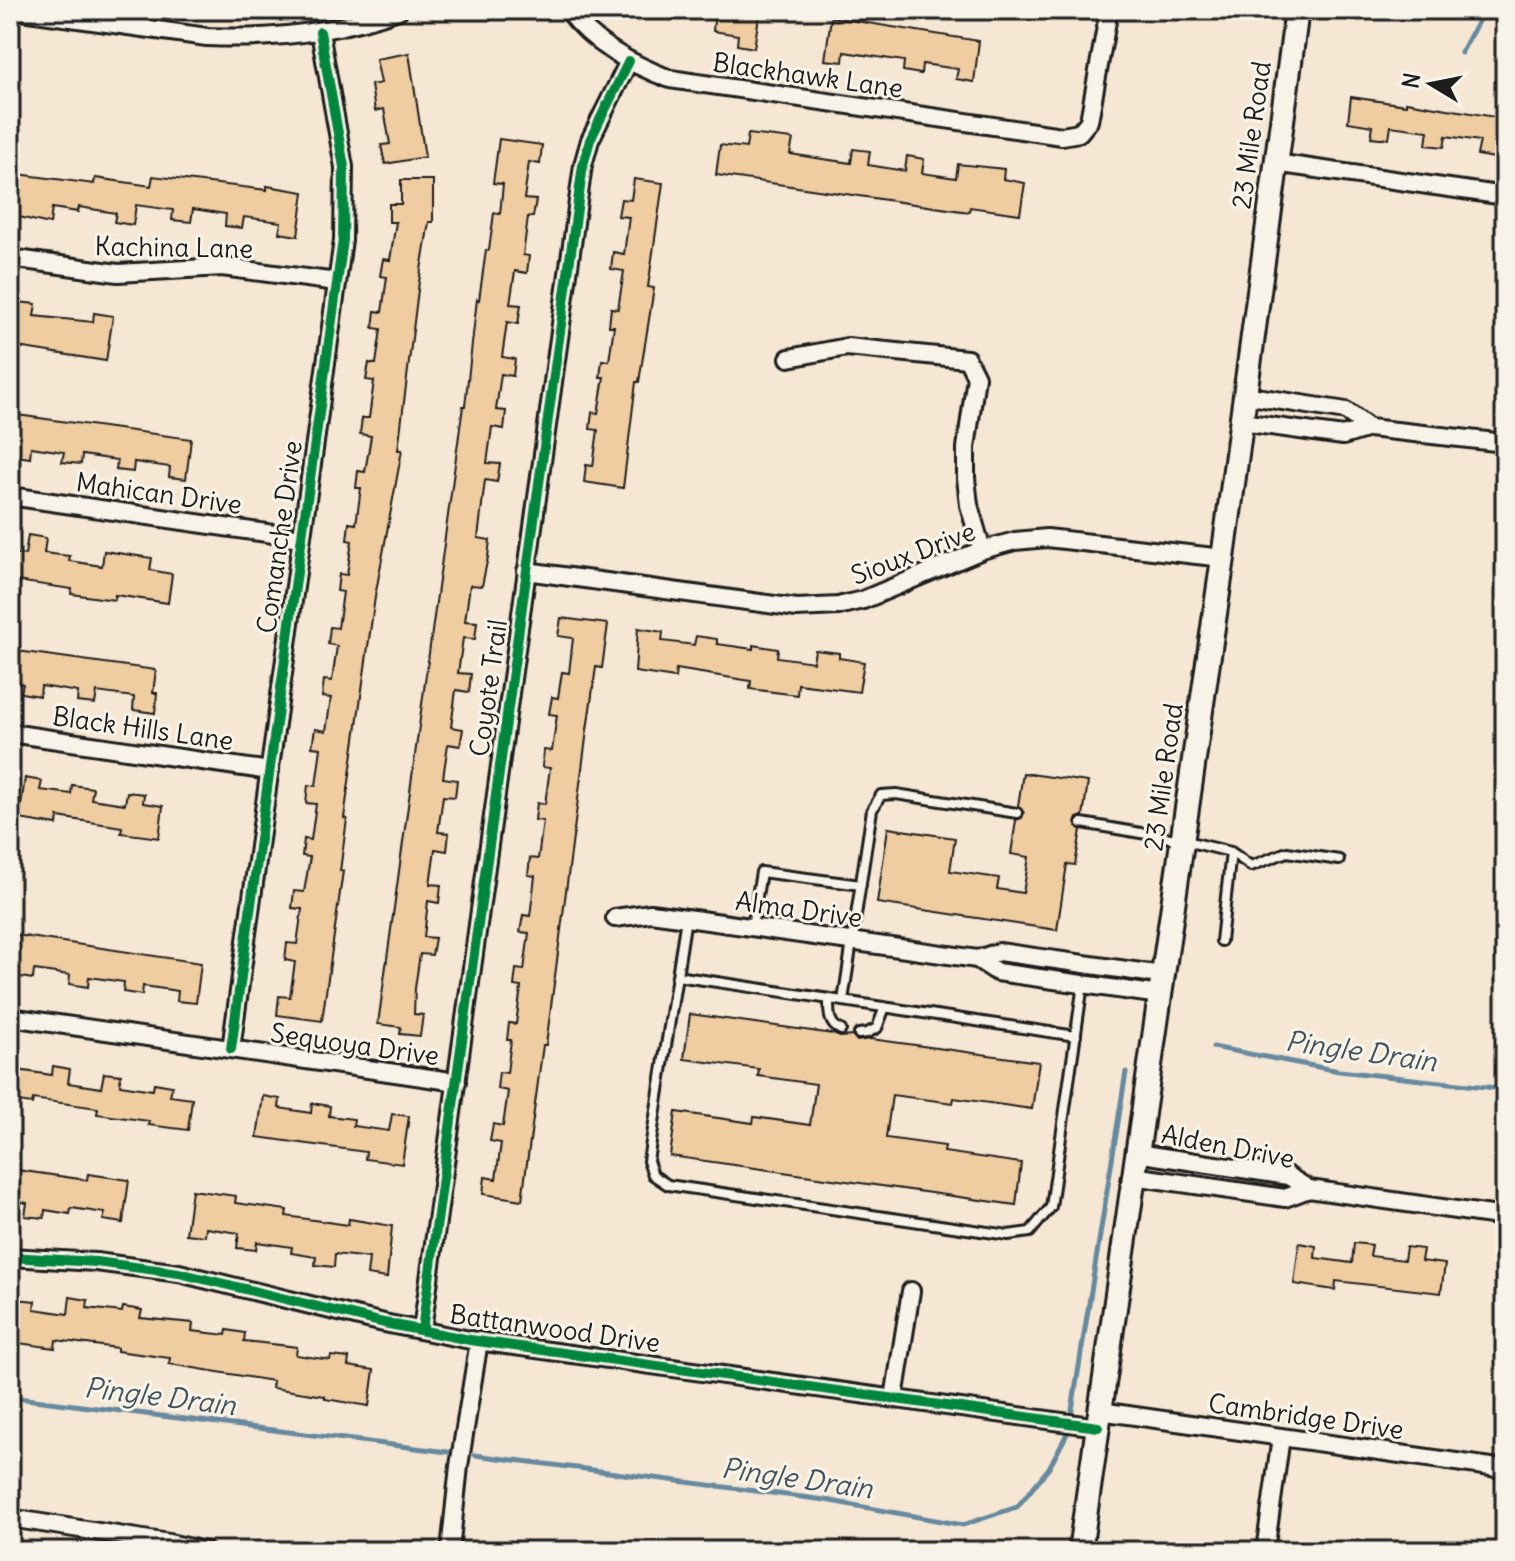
<svg xmlns="http://www.w3.org/2000/svg" width="1515" height="1561" font-family="Delius,sans-serif">
<style>
.lines{fill:none;stroke-linecap:round;stroke-linejoin:round}
.stream{stroke:#66899f;stroke-width:5}
.building{fill:#f0cca1;stroke:#1c1c1c;stroke-width:2}
.lane-casing{stroke:#1c1c1c;stroke-width:14}
.street-casing{stroke:#1c1c1c;stroke-width:22}
.secondary-casing{stroke:#1c1c1c;stroke-width:28}
.lane{stroke:#f7f3e8;stroke-width:8}
.street{stroke:#f7f3e8;stroke-width:16}
.secondary{stroke:#f7f3e8;stroke-width:22}
.cycleway-casing{stroke:#f7f3e8;stroke-width:15}
.cycleway{stroke:#00873e;stroke-width:10}
.labels{text-anchor:middle;dominant-baseline:central;stroke-width:6;stroke-linejoin:round;paint-order:stroke}
.street-label{font-size:26px;fill:#1c1c1c;stroke:#f7f3e8}
.water-label{font-size:28px;font-style:italic;fill:#41525e;stroke:#f7f3e8}
</style>
<rect width="100%" height="100%" fill="#f5e7d3"/>
<filter id="ink" filterUnits="userSpaceOnUse"><feTurbulence type="fractalNoise" baseFrequency=".0125" numOctaves="2"/><feDisplacementMap in="SourceGraphic" scale="16" xChannelSelector="R" yChannelSelector="G"/><feConvolveMatrix kernelMatrix="1 2 1 2 8 2 1 2 1" color-interpolation-filters="sRGB"/></filter>
<g filter="url(#ink)">
<g class="lines">
<path class="stream" d="M1461,53l23,-43
M1213,1047l126,24 166,18
M10,1397l438,55
M1072,1410l54,-338
M475,1455l350,45 138,25 54,-18 32,-39 20,-38"/>
</g>
<path class="building" d="M715,10h45l-6,38 -17,-3 1,-10 -25,-4z
M831,17l148,24 -5,41 -18,-3 2,-10 -36,-5 -1,10 -18,-3 1,-10 -60,-9 -1,10 -18,-2z
M409,53l16,104 -40,7 -4,-19 9,-1 -6,-35 -9,2 -4,-26 10,-2 -5,-24z
M1351,97l55,8v-3l95,16 -6,40 -18,-3 3,-14 -34,-5 -2,11 -18,-2 2,-14 -37,-5 -2,13 -18,-2 2,-11 -25,-4z
M748,134l45,5 -3,15 26,4 35,5 2,-14 17,2 -2,14 37,6 2,-15 17,3 -2,14 34,5 2,-14 46,5 -1,10 22,4 -5,31 -50,-7 -1,5 -253,-37 4,-30 26,3z
M499,139l43,6 -2,19 -11,-2 -5,37 12,1 -3,17h-5l-5,38 6,1 -2,17 -12,-2 -5,33 11,1 -3,19 -11,-2 -5,35 13,2 -2,17 -12,-2 -5,36 10,1 -2,18 -12,-2 -5,36 13,1 -3,18 -12,-2 -7,58 12,2 -2,17 -6,29 -12,-1 -5,36 12,1 -2,17 -12,-1 -5,35 13,1 -2,18 -13,-2 -5,37 12,2 -3,17 -12,-2 -5,34 14,2 -2,17 -12,-1 -5,36 11,1 -2,18 -12,-2 -5,35 11,1 -2,18 -11,-2 -4,36 11,1 -3,17 -12,-1 -5,34 -1,26 9,1 -3,21 -20,-2 1,-7 -23,-3 85,-618h2l12,-107 2,1 7,-50h3l5,-37 6,1 3,-30 -10,-1z
M10,173l84,11 1,-6 56,8 2,-10 114,14v-4l37,6 -6,44 -19,-3 2,-11 -37,-5 -2,11 -17,-2 1,-12 -33,-5 -2,13 -19,-2 1,-10 -37,-5 -3,20 -19,-3 2,-9 -37,-6 -1,5 -26,-4 -2,16 -40,-9z
M634,179l29,4 -15,104 6,1 -15,94h-3l-13,106 -39,-6 2,-17 7,1 5,-36 -8,-1 2,-17 6,1 6,-36h-4l2,-17 7,1 5,-35h-5l2,-18 7,1 6,-38 -13,-2 2,-17 11,2 5,-37 -11,-1 3,-17 10,1z
M401,180h32v42h-4l-10,60 -21,168h4l-27,147 -22,156 -9,65 3,1 -7,52h3l-21,150 -45,-6 2,-19 11,1 5,-35 -10,-2 2,-17 10,1 5,-35 -10,-1 2,-17 10,1 6,-35 -8,-1 2,-17 7,1 5,-36 -10,-1 2,-18 8,1 5,-38 -9,-1 3,-18 11,2 5,-33 -9,-1 2,-17 8,1 5,-35 -9,-2 2,-17 8,1 5,-36 -6,-1 2,-17 8,1 5,-34 -5,-1 2,-17 7,1 5,-36h-5l2,-17 7,1 6,-36 -11,-2 2,-16h7l5,-37 -8,-1 3,-17 7,1 5,-35 -8,-1 2,-17 7,1 5,-35 -7,-1 3,-17 7,1 6,-38h-7v-18h12z
M17,302l19,2 -2,12 59,6 1,-9 19,3 -7,45 -95,-15z
M10,414l181,25 -5,40 -17,-2 1,-10 -36,-5 -1,10 -17,-2 1,-10 -35,-5 -1,9 -19,-2 2,-10 -33,-5 -1,11 -19,-3z
M28,535l18,3 -2,15 26,3 -1,5 33,5 2,-15 48,7 -2,12 22,4 -4,29 -53,-8v5l-44,-6 1,-5 -62,-9v-27l15,2z
M561,618l47,6 -6,44 -6,-1 -9,63 -41,315h-3l-21,155 -39,-6 2,-17 11,2 5,-36 -11,-2 3,-17 10,2 5,-35 -11,-2 2,-17 8,1 4,-33h-4l2,-17 7,1 5,-37 -7,-1 2,-17 8,1 5,-37 -9,-1 3,-17 7,1 5,-40 -7,-1 2,-17 8,1 5,-38 -8,-1 2,-17 8,1 5,-36 -8,-1 2,-17 8,1 5,-36 -8,-1 3,-17 6,1 4,-26 7,1 4,-35 -15,-2z
M638,628l25,4 -1,9 32,4 2,-9 21,3v5l36,5v-4l25,4 -1,8 36,5 2,-12 24,3v5l25,4 -5,30 -61,-8 -1,11 -47,-6 1,-8 -75,-12 -1,9 -40,-6z
M10,650l146,20 -3,23h4l-2,20 -22,-3 1,-13 -37,-5 -2,12 -18,-2 1,-10 -37,-6 -1,10 -19,-3 2,-9 -13,-2z
M1023,773l65,9 -5,34 -6,2 -2,5 6,7 -6,35 -8,-1 -10,66 -180,-27 11,-75 67,10 -5,33 49,7 -2,11 26,4 6,-36 -18,-3 5,-34 6,-2 2,-5 -6,-7z
M25,778l17,3 -2,9 31,4 1,-9 21,3 -2,11 34,5 2,-12 17,2 -1,9 20,3 -4,32 -38,-5 1,-6 -64,-10 -1,8 -38,-6z
M10,934l191,29 -5,40 -19,-2 1,-10 -35,-5 -1,9 -19,-3 1,-10 -35,-5 -1,10 -19,-3 1,-9 -36,-5 -1,9 -19,-3 1,-9 -5,-1z
M690,1014l143,20 7,3 13,-1 4,5 14,-2 168,23 -7,47 -78,-11 -1,5 -61,-8 -6,43 59,8 -1,6 77,11 -5,42 -346,-49 6,-44 77,11 1,-6 56,8 6,-41 -58,-8 1,-7 -75,-10z
M53,1066l17,3 -2,14 33,5 3,-15 17,2 -1,10 33,5 1,-7 18,3 -2,10 22,3 -4,31 -40,-5 1,-4 -52,-7 1,-6 -65,-9 -1,5 -22,-3v-32l42,6z
M263,1096l17,3 -1,9 32,5 1,-10 18,3 -1,10 25,3 -1,7 36,5 3,-17 17,2 -7,48 -37,-5 1,-7 -109,-15z
M10,1169l77,11 1,-6 41,6 -6,43 -20,-3 2,-7 -34,-5 -1,6 -25,-4 -1,8 -19,-2 2,-13 -17,-3z
M192,1190l44,6 -1,7 52,7 -1,6 62,9 1,-6 43,7 -5,52 -20,-3 2,-17 -34,-4 -1,13 -19,-2 1,-8 -25,-4 1,-6 -35,-5 -1,8 -19,-2 2,-15 -33,-5 -1,8 -19,-2z
M1299,1243l17,3 -1,12 37,5 2,-20 18,2 -2,11 34,4 2,-13 17,2 -2,12 24,3 -4,29 -105,-12 -1,9 -41,-6z
M70,1297l18,3 -1,8 35,4 1,-5 19,3 -2,8 53,5 -1,8 34,4 1,-5 18,3 -1,8 53,6 -1,8 34,5 1,-4 18,2 -1,8 26,4 -5,36 -44,-7v-3l-53,-8 1,-7 -104,-17 1,-6 -53,-7v-3l-61,-8 -1,8 -44,-6 6,-43 18,2 -1,8 34,5z"/>
<g class="lines">
<g class="lane-casing">
<path id="lane" d="M1082,823l100,17 49,12 20,14 36,-14 52,8
M686,918l-38,243 5,14 15,10 340,50 22,-3 21,-25 32,-223
M752,927l9,-55 100,13
M1221,941l10,-89
M677,976l399,60
M829,999c0,13 -1,26 12,31
M843,1001l29,-191 9,-15 15,-1 121,19
M859,1034l8,-1 10,-5 8,-21"/>
</g>
<g class="street-casing">
<path id="street" d="M14,10l193,27c66,3 130,-5 192,-27
M568,10c25,34 63,54 102,69l392,57 17,-3 10,-12 20,-111
M1275,163l230,33
M10,258l108,15 104,-6 115,15
M789,358l58,-11 120,12 9,18 -10,71v30l3,27 13,45
M1244,395l102,16 23,17
M1241,422l102,14 26,-8 136,15
M10,496l291,42
M526,571l271,37 41,-2 25,-6 119,-50 33,-9 32,-3 176,20
M10,733l260,38
M615,918l36,-5 326,46 22,-7 163,23
M977,959l20,13 163,23
M10,1017l447,65
M231,1049l112,-809 1,-73 -24,-135
M1136,1153l152,23 21,13 196,28
M1133,1176l152,22 24,-9
M10,1257l86,5 83,11 205,50 86,17 628,87
M422,1330l161,-1165 7,-25 39,-79
M894,1398l17,-107
M1100,1411l405,58
M10,1518l159,25 36,8
M450,1551l9,-85 20,-125
M1265,1551l16,-114"/>
</g>
<g class="secondary-casing">
<path id="secondary" d="M1080,1551l143,-993 74,-548"/>
</g>
<use href="#lane" class="lane"/>
<use href="#street" class="street"/>
<use href="#secondary" class="secondary"/>
<g class="cycleway-casing">
<path id="cycleway" d="M231,1049l112,-809 1,-73 -24,-135
M10,1257l86,5 83,11 205,50 86,17 628,87
M422,1330l161,-1165 7,-25 39,-79"/>
</g>
<use href="#cycleway" class="cycleway"/>
</g>
</g>
<g class="labels">
<g class="street-label">
<text transform="translate(808 75) rotate(8)">Blackhawk Lane</text>
<text transform="translate(1251 135) rotate(-82)">23 Mile Road</text>
<text transform="translate(174 247) rotate(1)">Kachina Lane</text>
<text transform="translate(159 493) rotate(8)">Mahican Drive</text>
<text transform="translate(279 537) rotate(-82)">Comanche Drive</text>
<text transform="translate(913 553) rotate(-21)">Sioux Drive</text>
<text transform="translate(488 688) rotate(-82)">Coyote Trail</text>
<text transform="translate(143 728) rotate(8)">Black Hills Lane</text>
<text transform="translate(1163 777) rotate(-82)">23 Mile Road</text>
<text transform="translate(799 909) rotate(8)">Alma Drive</text>
<text transform="translate(355 1044) rotate(8)">Sequoya Drive</text>
<text transform="translate(1228 1146) rotate(11)">Alden Drive</text>
<text transform="translate(555 1328) rotate(8)">Battanwood Drive</text>
<text transform="translate(1306 1416) rotate(8)">Cambridge Drive</text>
</g>
<g class="water-label">
<text transform="translate(1361 1051) rotate(8)">Pingle Drain</text>
<text transform="translate(160 1396) rotate(7)">Pingle Drain</text>
<text transform="translate(797 1478) rotate(8)">Pingle Drain</text>
</g>
</g>
<rect width="1515" height="1561" fill="none" stroke="#f7f3e8" stroke-width="40"/>
<rect x="20" y="20" width="1475" height="1521" fill="none" stroke="#1c1c1c" stroke-width="3" filter="url(#ink)"/>
<g transform="translate(1431 84) rotate(280)" stroke="#f7f3e8" stroke-width="6" paint-order="stroke">
<path d="M0-6L14 30L0 20L-14 30Z" fill="#1c1c1c"/>
<text y="-12" font-size="22" font-weight="bold" text-anchor="middle" fill="#1c1c1c">N</text>
</g>
</svg>
